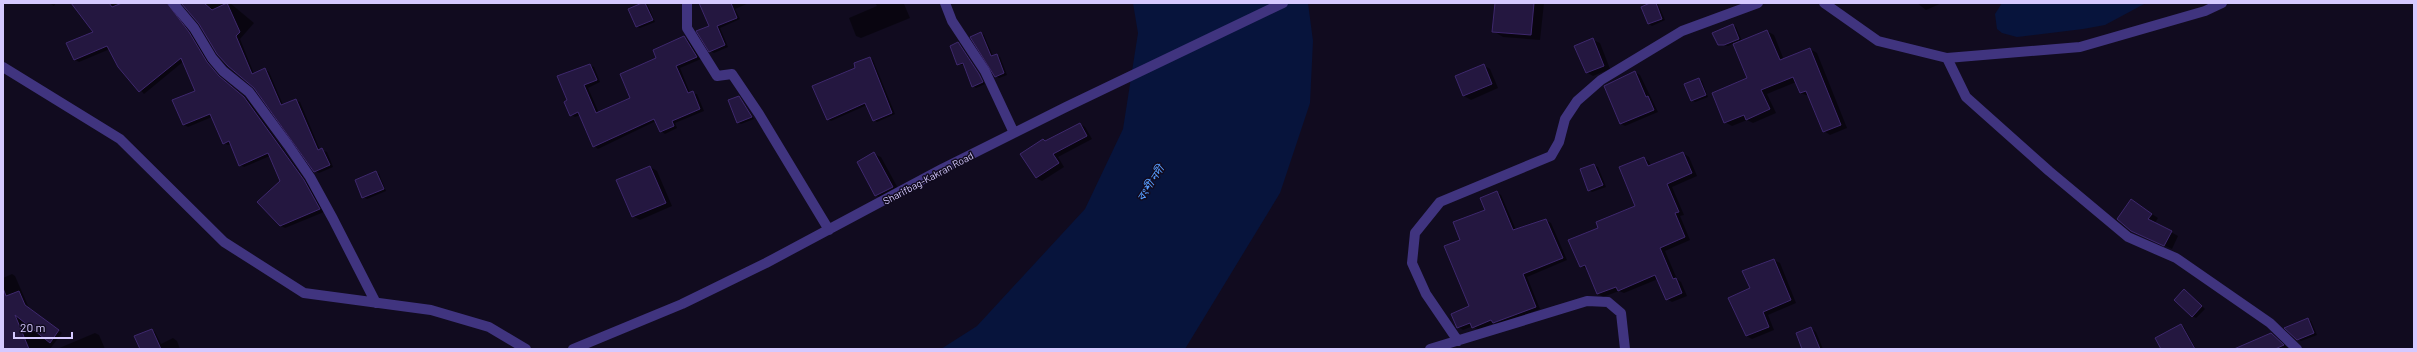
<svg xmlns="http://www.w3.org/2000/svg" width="2417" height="352" font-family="Barlow,'Noto Sans Bengali',sans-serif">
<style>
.water{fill:#07143c}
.shadow{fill:#0007}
.building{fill:#241740;stroke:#3e286d}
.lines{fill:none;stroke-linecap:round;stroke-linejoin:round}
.street{stroke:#40347f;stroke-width:10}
.labels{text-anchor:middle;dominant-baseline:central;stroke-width:3;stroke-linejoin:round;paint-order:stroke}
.street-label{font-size:10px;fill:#d5c9ff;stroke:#110b1f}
.water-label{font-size:11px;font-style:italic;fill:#579dff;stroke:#110b1f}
</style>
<rect width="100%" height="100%" fill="#110b1f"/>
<path class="water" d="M1133,3h175l5,38 -3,62 -30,90 -95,156h-244l36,-23 108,-117 38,-80 15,-96z
M2002,3h144l-41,22 -22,4 -66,8 -15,-4 -5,-4 -2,-15z"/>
<path class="shadow" d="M49,3h7l-2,3z
M73,3h99l-2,5 23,27 18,31 12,13 25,21 60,84 16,28 -39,16 -4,-2v-45l-11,-25 -26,11 -4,-2 -9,-21 -3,1 -4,-2 -12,-26 -24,10 -4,-2 -10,-24 23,-10 -13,-30 -40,33 -25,-28 -9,-17 -31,13 -4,-2 20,-28z
M183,3h47l24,20 -14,16 14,35 11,-5 4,3 14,33 13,-5 4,2 20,48 7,2 6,15 -14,6 -4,-2 -60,-84z
M645,3l3,2 7,17 -15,6 -3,-1z
M700,3h49l-14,6 5,10 -20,9 8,19 -14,6 -4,-2v-25z
M875,3h32l-3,1 6,14 -49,20 -5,-2 -7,-18 28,-12z
M1496,3h48l-4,37 -37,-3 -10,-6z
M1653,3l5,1 7,16 -13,6 -3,-2z
M1917,3h25l-16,7z
M1733,25l3,2 6,14 25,-10 7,4 10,25 26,-11 7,4 30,75 -17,7 -6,-4 -15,-35 -9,-3 -4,-11 -29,12 9,19 -23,10 -6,-3 -15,6 -7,-4 23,-44 -14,-35 -6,3 -10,-2z
M981,33l3,2 9,21 3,-1 4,2 7,18 -8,3 -3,-2z
M684,37l4,3 13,19 -21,9 10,25 7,1 7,17 -29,12 2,5 -12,6 -4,-3 -5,-10 -58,28 -4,-3 -14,-31 -5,2 -4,-2 -2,-14 21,-36 4,2 6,15 -12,6 11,25 33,-14 25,-40z
M1593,40l7,3 10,26 -17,7 -7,-4z
M958,43l3,2 24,39 -9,4 -3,-2 -9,-21h-6l-7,-19z
M870,58l3,2 22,54 -18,8 -3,-2 -7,-15 -36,16 -4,-2z
M1483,65l7,4 8,19 -27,12 -7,-4z
M1635,72l5,3 18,37 -33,14 -4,-2z
M1699,79l3,2 6,16 -13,5 -3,-2z
M739,97l15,22 -13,5 -3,-1 -9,-22z
M1080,124l5,3 7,12 -34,18 6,10 -22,14 -6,-3 7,-38 4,2z
M1683,153l6,4 8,19 -25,11 12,28 -4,1 10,24 -25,11 12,28 4,3 6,14 -15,6 -5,-3 -9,-20 -34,14 -5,-2 -16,6 -5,-3 -10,-25 -8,-3 19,-38 37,-22 7,-48 6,3 2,5z
M874,154l7,3 18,33 -17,9 -6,-4z
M1594,165l4,2 8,20 -14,5 -3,-2z
M650,167l7,4 15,35 -32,14 -7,-4z
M376,172l3,2 7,17 -19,8 -4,-2z
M1496,192l5,3 15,35 30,-10 5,3 16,37 -40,17 13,32 -42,16 -4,-2 -16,7 -5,-4 -10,4 -5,-3 13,-20 -9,-67 24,-30z
M2131,200l27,18 -3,5 23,13 -6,13 -40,-18z
M1774,260l6,3 16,40 -28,12 6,15 -22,9 -6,-3 5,-47z
M12,274l3,2 14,32 33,25 -12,16h-47v-71z
M2188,293l17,16 -9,9 -4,-2z
M2308,319l3,2 6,14 -16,6 -3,-2z
M2181,325l3,2 12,22h-34z
M1811,328l5,4 7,17h-20z
M152,330l3,2 6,12 12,-6 4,3 3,8h-39z
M95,333l4,2 6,14h-48z
M2271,334l18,15h-44z"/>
<path class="building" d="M71,3h38l3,4 10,-4h45l22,29 18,30 12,14 25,21 60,83 16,29 -40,17 -23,-24 23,-21 -12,-28 -29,13 -10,-25 -6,3 -13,-30 -27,11 -11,-25 23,-9 -14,-33 -42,34 -21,-25 -11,-21 -33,14 -8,-17 27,-11z
M181,3h23l8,7 15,-7 13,29 -4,4 16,38 13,-6 16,37 15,-6 22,51 4,-2 8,17 -16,7 -60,-84 -26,-22 -11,-12 -18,-30z
M642,3h3l8,17 -17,7 -8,-18z
M699,3h32l6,15 -20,8 8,19 -16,7 -13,-21 13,-5z
M1495,3h39l-3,32 -39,-3z
M1650,3h6l6,16 -14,5 -7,-17z
M1733,24l6,15 -15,6h-6l-6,-12z
M1767,30l13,30 30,-12 31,77 -18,7 -17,-41 -6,2 -7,-16 -32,13 9,19 -24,11 -2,-5 -20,8 -12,-30 35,-15 -14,-34z
M981,32l10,24 6,-2 7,19 -9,4 -25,-40z
M684,36l13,21 -21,9 12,27 5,-2 7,18 -28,12 2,5 -14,6 -6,-13 -61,28 -15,-35 -8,4 -6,-14 3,-2 -10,-24 33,-12 7,16 -13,5 12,28 34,-15 -10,-24 36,-16 -3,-8z
M1593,38l11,28 -18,7 -12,-27z
M958,42l21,32 4,8 -11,5 -9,-24 -6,2 -7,-19z
M870,57l22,56 -19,8 -8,-18 -38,17 -15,-34 43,-18 -1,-5z
M1484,64l8,20 -29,12 -8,-20z
M1635,71l11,26 2,-1 6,14 -34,14 -16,-38z
M1699,78l7,17 -15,6 -7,-17z
M739,96l13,21 -15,6 -9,-23z
M1080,123l7,13 -34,18 6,9 -23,15 -16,-24 23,-15 2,2z
M874,152l19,35 -18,9 -18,-34z
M1683,152l9,21 -25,11 12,28 -4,1 10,24 -25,11 13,31 3,-1 6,15 -16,7 -11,-25 -37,16 -2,-4 -19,7 -12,-29 -5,2 -12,-27 30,-12 -2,-6 39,-16 -16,-39 25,-10 4,9z
M1594,164l9,21 -15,6 -8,-22z
M650,166l16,37 -34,14 -16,-37z
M376,171l8,18 -22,9 -7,-18z
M1497,191l16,39 33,-11 17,39 -40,16 13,33 -43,16 -2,-3 -19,8 -2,-5 -13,5 -6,-14 18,-8 -25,-60 16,-6 -7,-18 32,-12 -5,-12z
M2131,199l21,15 -4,5 24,12 -8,15 -33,-15 -14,-12z
M1774,259l17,41 -28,12 6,15 -23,9 -18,-38 22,-10 -8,-17z
M3,288l3,8 13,-5 6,14 34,25 -9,13 -35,-28 14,34h-26z
M2184,289l18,17 -10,11 -18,-17z
M2308,318l6,15 -17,7 -13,-12z
M2181,324l14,25h-34l-6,-11z
M1811,327l9,22h-18l-6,-16z
M152,329l9,20h-21l-6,-13z
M2271,333l13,12 -9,4h-41z"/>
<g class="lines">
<path class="street" d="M173,3l21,25 18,30 11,13 26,21 39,53 22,32 23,42 43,84
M687,3v25l30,48 15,-2 27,40 70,116
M945,3l7,18 33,50 29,62
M1824,3l54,38 69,17 133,-11 125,-36 17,-8
M1947,58l19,39 83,74 79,66 48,21 94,65 27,26
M3,67l117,72 104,103 80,51 127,17 58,17 37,22
M1458,341l-32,-47 -14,-31 3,-30 25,-31 111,-46 8,-14 6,-23 12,-18 24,-21 81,-49 76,-28
M573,349l109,-45 84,-41 176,-94 124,-62 217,-104
M1430,349l157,-48 21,1 13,11 4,36"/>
</g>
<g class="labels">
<g class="street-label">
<text transform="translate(928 178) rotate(-28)">Sharifbag-Kakran Road</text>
</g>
<g class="water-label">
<text transform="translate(1150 183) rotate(-57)">বংশী নদী</text>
</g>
</g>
<rect width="2417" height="352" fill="none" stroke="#d5c9ff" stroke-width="8"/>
<path d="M14 332v6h58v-6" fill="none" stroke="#d5c9ff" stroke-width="2"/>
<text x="20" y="332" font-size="12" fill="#d5c9ff" stroke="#110b1f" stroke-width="3" paint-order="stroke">20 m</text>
</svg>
